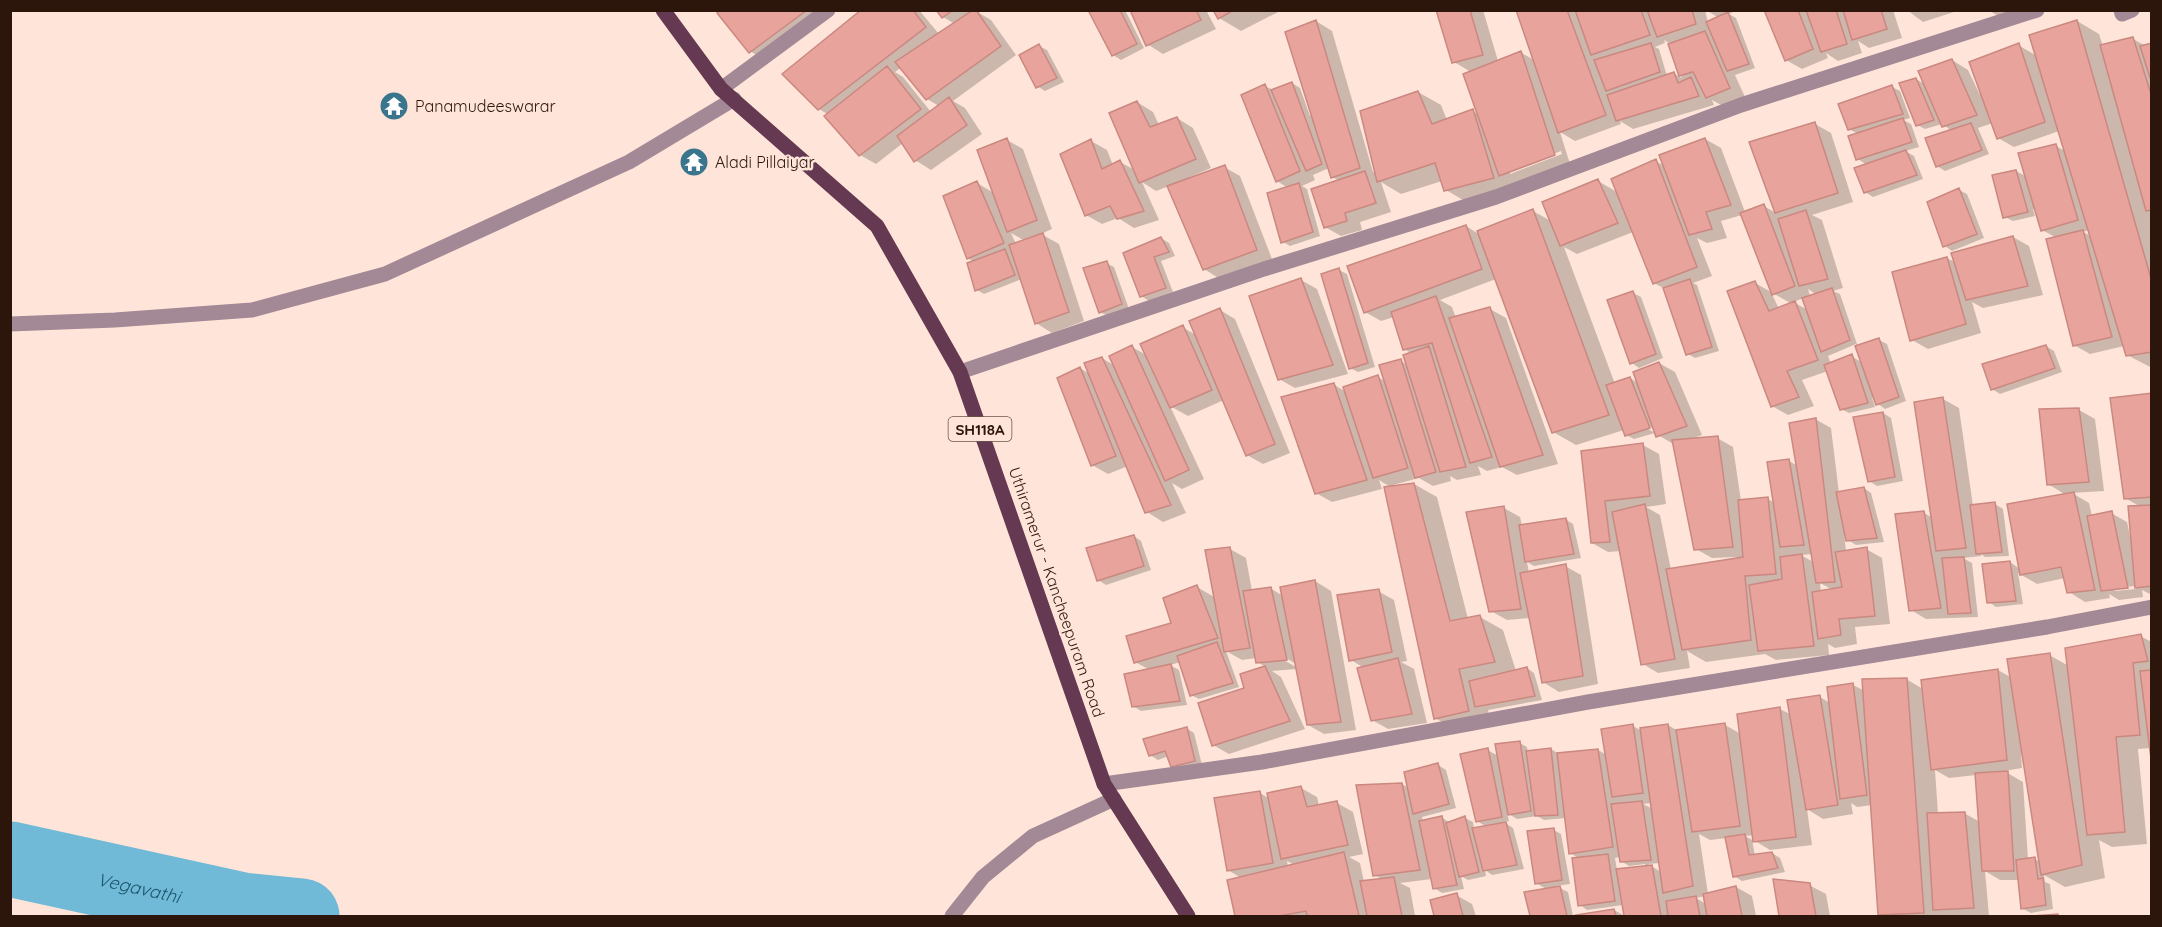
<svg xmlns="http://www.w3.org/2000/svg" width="2162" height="927" font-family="Quicksand,sans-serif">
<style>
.shadow{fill:#0003;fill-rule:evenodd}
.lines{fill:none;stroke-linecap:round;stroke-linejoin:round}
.river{stroke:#70b9d7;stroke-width:75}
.building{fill:#e8a49c;stroke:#ca8880;stroke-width:1.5}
.street{stroke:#a38896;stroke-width:15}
.primary{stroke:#643951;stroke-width:15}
.labels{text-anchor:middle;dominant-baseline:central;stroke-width:5;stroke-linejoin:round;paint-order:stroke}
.shield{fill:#ffe5d9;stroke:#6b5449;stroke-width:1.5}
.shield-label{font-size:15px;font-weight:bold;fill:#2c160b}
.poi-label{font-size:16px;fill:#2c160b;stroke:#ffe5d9;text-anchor:start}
.street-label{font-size:16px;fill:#2c160b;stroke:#ffe5d9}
.water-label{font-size:18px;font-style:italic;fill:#1b566b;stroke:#ffe5d9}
</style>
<rect width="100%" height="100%" fill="#ffe5d9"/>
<path class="shadow" d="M722,10h113l-69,51 -16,-10z
M864,10h55l20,24 16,-10 -12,-7 -5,-7h44l-3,3 12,7 25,35 -63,46 12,7 17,26 -51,36 -16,-10 -12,-17 -27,21 -16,-9 -31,-40 -10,-6zM902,67l25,32 12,7 -8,6 -28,-35 -8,-5z
M1090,10h35l19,38 -23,12 -8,-5z
M1131,10h75l10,19 -53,25 -16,-10z
M1215,10h67l-41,21 -22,-13z
M1438,10h45l15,51 22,-9 14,8 -17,-50h188l3,13 11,-5 -13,-8h31l-8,4 7,4 19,50 -20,7 10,22 -22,9 -11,-6 2,5 -81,24 -13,-8 1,3 -46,17 -15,-9 10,32 -102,39 -22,-13 -4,-9 -41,13 -20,-12 10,30 -31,10 2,8 -21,6 -16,-9 15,-46 -8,-4 -3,-9 -16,7 2,5 -13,6 5,3 13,47 -30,10 -7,-4 5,-54 -11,-7 -12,-95 8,4 19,-7 8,5 10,28 3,-1 3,-94 16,10 41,141h3l42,-80 23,13 6,15 26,-9 6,4 -8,-43 -17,-10zM1664,40l8,5h-2l12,33 -9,-5 -6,3 -8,-27 -4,-2 10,-4zM1561,151l1,3 -52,20v-3z
M1766,10h127l9,28 -33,10 -11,-7 4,12 -24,8 -12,-8 2,5 -26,11 -16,-9z
M1907,10h46l1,2 -31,10z
M1988,10h34l-22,7z
M2077,21l22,13 4,12 30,-7 13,7 6,-2v168l-2,-1 2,6v151l-25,-13 -3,-9 -34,8 -16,-9 -17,-107 -15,-8 -6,-22 -3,1 2,7 -22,5 -8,-4 11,-46 11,6 29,-31 9,5 -6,-20 -45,16 -16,-9 -5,-15 -15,5 11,26 -44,17 -8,-5 15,-35 -10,-7 -17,5 -8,-4 -1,-46 10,6 26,-25 16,10 12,25 38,-50 19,11zM2089,230l2,6 -8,-4z
M1039,46l8,4 17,32 -19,9 -8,-5z
M1892,87l8,4 10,27 -7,2 8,4 8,23 -14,4 9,5 9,23 -50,18 -8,-5 2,-27 -9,-6v-25l-9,-5z
M1137,102l16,10 6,13 18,-7 16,10 18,40 -21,9 1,2 33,-12 16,9 32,83 -52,20 -16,-10 -35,-83 -13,5 -14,-9 17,38 -25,8 -16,-10 -16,6 -16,-9 5,-74 16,9 6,15 7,-3 15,8z
M1815,124l16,9 22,69 -41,13 10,5 21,68 -10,3 7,3 18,53 21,-7 8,4 19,57 -21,8 -7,-5 -3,-8 -3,1 3,10 -26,6 -8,-4 -13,-38 -26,9 12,26 -26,9 -16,-9 -17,-123 18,10 -31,-78 -21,6 6,17 -20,5 -10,-5 15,38 -19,7 4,2 22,66 -24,7 -7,-4 -23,-65 -11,-6 -21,-51 -56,22 -13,-7 51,137 15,-6 8,5 21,-20 16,9 27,63 -11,4 26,-1 16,9 8,54 27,-2 7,4 14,-42 9,5 17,-47 16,9 8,65 25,-5 7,5 13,49 -28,3 -8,-5 -2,-8h-2l2,20 20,-3 16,9 8,66 -35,3 2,17 -22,4 -7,-4 1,11 -53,5 -11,-6 -59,8 -19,-11 3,17 -32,5 -15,-9 -22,-113 -13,1 -16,-9 -10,-91 61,-7 16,9 7,50 -20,3 14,8 11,55 67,-11 -1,-2 -25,1 -16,-9 -21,-104 -17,-10 -2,-5 -12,-7 -1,3 12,7 -21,6 -8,-4 -2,-5 -48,15 -23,-13 -57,-153 -56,21 12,7 4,11 34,-9 16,9 52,146 -41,11 -15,-8 -15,4 -9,-5 3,9 -24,5 -7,-4 1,5 -18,5 -14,-8 -26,7 1,2 20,-3 23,13 31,122 12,-2 23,13 13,41 11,-3 7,5 8,27 -54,10 3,14 -33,7 -23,-13 -43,-230 -13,-8 3,9 -50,13 -16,-9 17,-109 13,8 32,-15 8,5 15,-21 6,4 4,-12 -7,-4 -10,-32 -13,4 -16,-9 101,-86 11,7 56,-22 18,10 47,-40 19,11 38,-31 10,5 40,-27 16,9 24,64 19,-6 12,7zM1808,289l9,6 -7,1zM1771,292l21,12 -13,5zM1804,298l4,12 -15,-8zM1856,344l7,19 -12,-7 -20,8 -3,-8zM1813,554l2,9 -14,-8zM1820,583l13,7 -12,2z
M1007,140l16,9 29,80 -11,5 18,10 25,77 -32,12 -16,-10 -14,-44 -38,15 -7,-4 -3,-28 -6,-4 9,-75 17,10zM1011,233l14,8 -9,3z
M1959,190l8,4 17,44 -32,13 -7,-5z
M2013,237l16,9 14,49 -60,13 -11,-6 9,31 -53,16 -16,-9 35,-82 9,5z
M1161,238l8,5 6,13 -14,5 12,31 -24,9 -8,-5 -16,-42z
M1106,263l8,4 15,42 -21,7 -8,-4z
M1339,270l8,4 28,93 -17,5 -8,-4z
M1301,280l16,9 31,85 -53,14 -16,-9z
M1633,293l8,4 22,61 -24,10 -7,-5z
M1220,310l15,9 55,134 -27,11 -16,-9 -23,-55 -36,16 -18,-10 34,73 -22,10 -10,-6 14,30 -23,9 -16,-10 -19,-46 -20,8 -16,-9 -12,-97 11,7 11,-17 13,8 17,-19 16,9 34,-29 14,8z
M2046,346l8,5 8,21 -62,22 -8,-5z
M2152,395v200l-10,-5 1,7 -24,3 -10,-6 1,4 -25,4 -16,-10 -4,-14 -28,6 -19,-11 5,31 -27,3 -7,-5 21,-40 10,7 46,-74 -18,-11 31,-74 16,9 9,72 -32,2 17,10 3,13 19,-3 16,9 3,14 2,-1 9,-28 -16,-9zM2135,586l1,3 -21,2v-3z
M1943,399l16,9 14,98 22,-2 8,5 6,47 -24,1 -4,-3v2l-18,2 9,5 6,54 -52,2 -15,-9 13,-97 9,5z
M1883,413l8,5 12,63 -26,5 -8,-5z
M1504,508l16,9 2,9 43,-7 8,5 8,34 -47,8 -7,-4 2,11 36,-7 16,9 17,109 -39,8 -16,-10 -13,-64 -23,2 -16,-9z
M1134,536l7,5 10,29 -45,15 -8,-5z
M1230,549l16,9 6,33 18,-3 13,8 32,-15 16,10 25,139 -32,4 -16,-9 -11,-56 -25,2 9,6 24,52 -76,25 -16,-9 33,-56 -4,-14 24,-8 -9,-5 -1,-4 -14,2 -16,-9 13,36 -40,12 -8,-4 -10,-33 -11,3 9,5 8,35 -46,6 -8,-5 17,-36 -15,-8 38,-38 24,-37 19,11zM1281,655l15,9v3l-16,-9z
M1378,591l16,9 13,61 -6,1 13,7 13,54 -39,6 -16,-9 -8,-52 -13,-8z
M2140,636l12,6v112l-1,-6 -13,1 9,95 -35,3 -13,-7 6,38 -40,9 -21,-12 1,7 5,2 3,25 -22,4 -8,-4 -3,-29h-20l-15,-9 4,45h-106l-4,-2 -7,-109 -15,2 -6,-4 2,11 -30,5 -16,-10 5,36 -42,5 -15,-9 -1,-6 -9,1 7,4 3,16 17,-3 8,5 5,14 -43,9 -8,-5 -7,-38 -17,2 -11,-6 9,60 28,-7 16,9 4,20h-178l36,-6 11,6 -2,-11 -36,5 -7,-5v-46l-10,-6 -4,-35 -22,2 -7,-4 -20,3 -10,-6 2,8 -5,1 9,6 11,41 -32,6 -7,-5 1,6 -18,4 -7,-4 3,13 -22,4 -8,-5 -2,-9 -32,4 10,5 5,28h-178l-8,-35 12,-3 -13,-8 32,-77 10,6 31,-11 16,9 2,9 18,-3 16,9 10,42 -14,3 11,6 4,19 20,-2 -10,-5 28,-91 7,4 29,-23 8,5 10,38 -34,9 1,4 18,-4 8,5 16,-4 8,4 1,7 13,-2 -10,-6 10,-71 12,6 21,-13 7,4 1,6 23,-4 8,5 39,-4 9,5 26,-29 7,4 28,-5 10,6 47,-6 16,9 39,-25 12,6 28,-18 10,6 23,-18 12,6 41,-12 17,10 75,-19 14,8 37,-23 20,11zM2021,753h2l17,109 -5,-3 -7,1 -5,-78 -19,-11 18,-3zM1935,770l14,8 27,-3 4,47 -16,-9 -26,1zM1652,803l1,6 -10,-5zM1620,857l1,4 8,5 16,-2v3l-28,3 -2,-12zM1287,861l4,2 3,3 -6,1zM1660,863l1,9 -13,-8zM1705,896l1,8 -10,-6z
M1186,728l8,5 8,32 -22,5 -8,-4 -3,-10 -11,4 -8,-5z
M1554,830l7,4 9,50 -14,2 12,6 5,24h-42l-5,-23 22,-3 -12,-7z
M1774,880l35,5 17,9 4,22h-50z
M1456,895l16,9 4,12h-40l-4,-15z"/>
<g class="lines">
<path class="river" id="s1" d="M10,859l232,51 60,6"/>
</g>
<path class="building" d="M720,10h87l-58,43 -32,-40z
M861,10h52l13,17 -108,83 -36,-36z
M936,10h17l-11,8z
M973,10h3l25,36 -75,54 -31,-38z
M1088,10h32l17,34 -25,12z
M1130,10h66l5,10 -55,26z
M1213,10h21l-16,9z
M1436,10h34l13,45 -31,8z
M1516,10h51l39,105 -48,18z
M1575,10h66l9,25 -59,20z
M1647,10h45l4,14 -39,13z
M1764,10h34l15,39 -28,12z
M1806,10h30l11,34 -26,8z
M1843,10h38l6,19 -35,11z
M1728,12l21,52 -22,7 -21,-49z
M1316,20l44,148 -29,10 -46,-146z
M2077,20l75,262v70l-26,4 -97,-321z
M1705,31l25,57 -24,10 -13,-26 -14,4 -11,-32z
M2133,37l19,60v113l-6,1 -46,-166z
M1651,43l9,29 -54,19 -12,-31z
M2019,43l26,79 -48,17 -28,-77z
M2152,43v41l-12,-38z
M1039,44l18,34 -21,10 -17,-33z
M1521,51l34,104 -56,21 -36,-102z
M1952,59l25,56 -35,12 -24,-56z
M887,66l34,43 -62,47 -35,-40z
M1674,72l4,11 13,-6 8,19 -83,25 -9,-26z
M1916,78l18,42 -18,6 -17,-43z
M1292,82l30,82 -16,7 -35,-81z
M1265,84l35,87 -24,11 -35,-87z
M1892,85l11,29 -55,16 -10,-26z
M1418,91l14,33 41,-15 21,69 -50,13 -9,-28 -58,19 -17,-71z
M949,97l18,28 -53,37 -17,-26z
M1137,101l13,26 27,-10 19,42 -57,24 -30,-70z
M1903,118l9,24 -56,18 -8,-24z
M1815,122l23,71 -63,20 -26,-71z
M1971,123l11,27 -46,17 -11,-29z
M1007,138l30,82 -30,12 -30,-82z
M1705,138l26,67 -25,7 6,17 -23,6 -30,-80z
M1091,139l11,30 18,-9 24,51 -27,8 -7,-13 -25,10 -25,-62z
M2056,144l22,76 -37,11 -23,-78z
M1906,150l11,25 -53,18 -10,-25z
M1656,159l41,108 -44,17 -42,-105z
M1225,165l32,85 -54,20 -36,-84z
M2016,170l12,42 -25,6 -11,-43z
M1365,171l11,32 -31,10 2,8 -23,7 -13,-39z
M1598,179l20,44 -58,23 -18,-44z
M977,181l27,62 -37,16 -24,-63z
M1299,183l14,49 -32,11 -14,-50z
M1959,188l18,46 -34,13 -16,-45z
M1764,204l31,82 -23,9 -32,-82z
M1533,209l76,206 -57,18 -75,-202z
M1806,210l22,69 -29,7 -21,-67z
M1466,225l16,44 -118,44 -17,-47z
M2083,230l29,107 -39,9 -27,-107z
M1043,233l26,79 -34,12 -26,-79z
M2013,236l15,50 -62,14 -15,-47z
M1161,237l8,15 -15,5 12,31 -26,9 -17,-44z
M1005,249l10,26 -40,16 -8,-28z
M1947,257l19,67 -56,17 -18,-69z
M1107,261l15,43 -23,9 -16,-45z
M1339,268l29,95 -19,6 -28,-95z
M1301,278l32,87 -55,15 -29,-84z
M1690,279l22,68 -26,8 -23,-67z
M1755,281l14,30 26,-10 23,59 -31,11 12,26 -28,10 -44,-116z
M1832,288l18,52 -29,12 -19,-54z
M1633,291l23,63 -26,10 -23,-64z
M1436,296l56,161 -22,6 -38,-120 -29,7 -12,-38z
M1490,307l53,148 -43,12 -51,-149z
M1220,308l55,136 -29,12 -57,-135z
M1183,325l29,65 -42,18 -30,-64z
M1879,338l20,59 -23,8 -21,-59z
M1132,345l57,125 -24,11 -56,-125z
M2046,345l9,23 -64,22 -9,-26z
M1429,346l37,121 -26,5 -37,-117z
M1852,354l16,49 -28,7 -16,-45z
M1102,357l69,148 -26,8 -61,-150z
M1401,359l35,113 -21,6 -36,-113z
M1659,362l28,64 -31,11 -23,-65z
M1080,367l36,89 -25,10 -34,-88z
M1378,375l30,93 -35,10 -30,-91z
M1630,377l20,51 -25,8 -19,-51z
M1334,383l33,97 -52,14 -34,-97z
M2152,393v104l-28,2 -14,-101z
M1943,397l23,151 -30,3 -22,-149z
M2079,408l10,74 -42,3 -8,-76z
M1883,412l12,65 -27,5 -15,-65z
M1816,418l19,164 -19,1 -27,-160z
M1718,436l15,111 -39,3 -22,-110z
M1643,443l7,53 -45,5 5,41 -19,1 -10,-92z
M1789,459l15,86 -24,2 -13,-85z
M1414,483l36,138 30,-6 15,47 -36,7 10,42 -35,8 -50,-232z
M1864,487l13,51 -31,3 -10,-49z
M2074,492l21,98 -28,3 -6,-26 -41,8 -13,-71z
M1768,497l8,77 -31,2 6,64 -69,10 -16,-81 77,-12 -5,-57z
M1995,502l7,50 -26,2 -6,-49z
M1645,504l30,155 -34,6 -29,-153z
M2152,505v81l-17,2 -7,-82z
M1504,506l17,103 -32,3 -23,-100z
M1924,511l17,97 -32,3 -14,-97z
M2112,511l16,77 -27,3 -14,-75z
M1566,518l8,36 -49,8 -6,-37z
M1134,535l10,31 -47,15 -11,-33z
M1230,547l20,101 -26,4 -19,-102z
M1867,547l8,69 -36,3 2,16 -23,4 -6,-47 30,-5 -7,-35z
M1802,554l12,92 -56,5 -9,-66 33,-6 -2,-22z
M1964,557l7,56 -23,1 -6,-56z
M2010,561l6,40 -29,2 -5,-39z
M1566,564l17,112 -41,7 -22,-110z
M1315,580l26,142 -34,3 -27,-138z
M1197,585l21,53 -84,25 -8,-27 45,-13 -8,-25z
M1271,587l16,73 -31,3 -13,-72z
M1379,589l13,63 -43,9 -12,-66z
M2141,634l7,27 -15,2 7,72 -24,2 9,95 -38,3 -22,-187z
M1217,642l16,41 -43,13 -13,-40z
M2050,653l32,212 -41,10 -34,-216z
M1398,658l14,56 -41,7 -14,-53z
M1171,664l9,37 -48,6 -8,-33z
M1265,666l25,55 -78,25 -14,-43 46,-15 -4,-14z
M1527,667l8,29 -60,11 -6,-26z
M1998,669l9,91 -76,10 -10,-90z
M2152,670v97l-12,-96z
M1907,678l17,235 -46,2 -16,-236z
M1853,683l14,112 -27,4 -13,-112z
M1820,695l18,110 -32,5 -19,-110z
M1780,707l16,130 -43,5 -16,-128z
M1725,723l15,103 -48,6 -16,-102z
M1633,724l10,69 -31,4 -11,-68z
M1668,724l25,162 -30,7 -23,-165z
M1187,727l8,34 -24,6 -6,-16 -16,5 -6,-17z
M1520,741l11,70 -23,4 -13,-71z
M1488,748l14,69 -26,5 -16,-68z
M1551,748l7,67 -23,1 -9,-65z
M1598,749l15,98 -44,7 -12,-101z
M1438,763l11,41 -36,10 -9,-42z
M2008,771l6,100h-32l-7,-98z
M1402,783l18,87 -47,6 -17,-91z
M1301,786l6,21 30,-6 11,44 -67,14 -14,-66z
M1260,791l13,72 -46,8 -13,-73z
M1642,801l9,59 -31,2 -9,-58z
M1965,812l9,96 -41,2 -6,-97z
M1442,816l15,69 -24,4 -14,-68z
M1465,816l14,56 -20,5 -13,-54z
M1506,822l11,43 -34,6 -11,-43z
M1554,828l8,52 -27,4 -8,-53z
M1745,834l4,21 23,-3 6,16 -45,9 -8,-40z
M1344,852l15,64h-52l-1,-5 -27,5h-44l-8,-36z
M1608,854l7,47 -37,5 -6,-48z
M2035,857l3,22 5,-1 3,27 -25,4 -5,-49z
M1652,865l9,51h-37l-8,-47z
M1394,877l8,39h-35l-7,-35z
M1773,879l37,4 6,33h-37z
M1560,886l7,30h-37l-6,-24z
M1736,886l6,30h-35l-4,-22z
M1457,893l6,23h-29l-4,-16z
M1696,896l4,20h-32l-2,-15z
M1614,909l2,7h-39l-1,-1z
M2058,914v2h-27z"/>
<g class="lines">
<path class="street" d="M2121,10l1,4 10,-4
M721,89l107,-79
M10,324l105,-4 137,-10 133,-36 244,-112 105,-63
M960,372l304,-103 232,-72 245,-92 296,-95
M1104,784l158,-22 326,-60 459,-75 105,-20
M952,916l31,-39 50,-41 81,-37"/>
<path class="primary" d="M663,10l58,79 156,137 83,146 144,412 84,132"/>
</g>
<defs>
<g id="temple-disc" transform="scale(1.5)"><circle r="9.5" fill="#39758d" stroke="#ffe5d9"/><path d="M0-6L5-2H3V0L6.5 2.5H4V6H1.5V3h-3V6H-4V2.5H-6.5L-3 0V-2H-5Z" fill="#fff"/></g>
</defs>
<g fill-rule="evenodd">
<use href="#temple-disc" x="394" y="106"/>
<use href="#temple-disc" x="694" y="162"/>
</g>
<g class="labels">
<rect class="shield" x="948.5" y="417" width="63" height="24" rx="4.5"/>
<g class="shield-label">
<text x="980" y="429">SH118A</text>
</g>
<g class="poi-label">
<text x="415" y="106">Panamudeeswarar</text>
<text x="715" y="162">Aladi Pillaiyar</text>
</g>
<g class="street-label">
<text transform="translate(1057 592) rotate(71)">Uthiramerur - Kancheepuram Road</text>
</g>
<g class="water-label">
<text stroke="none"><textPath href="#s1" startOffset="132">Vegavathi</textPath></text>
</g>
</g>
<rect width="2162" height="927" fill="none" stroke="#2c160b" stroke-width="24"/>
</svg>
